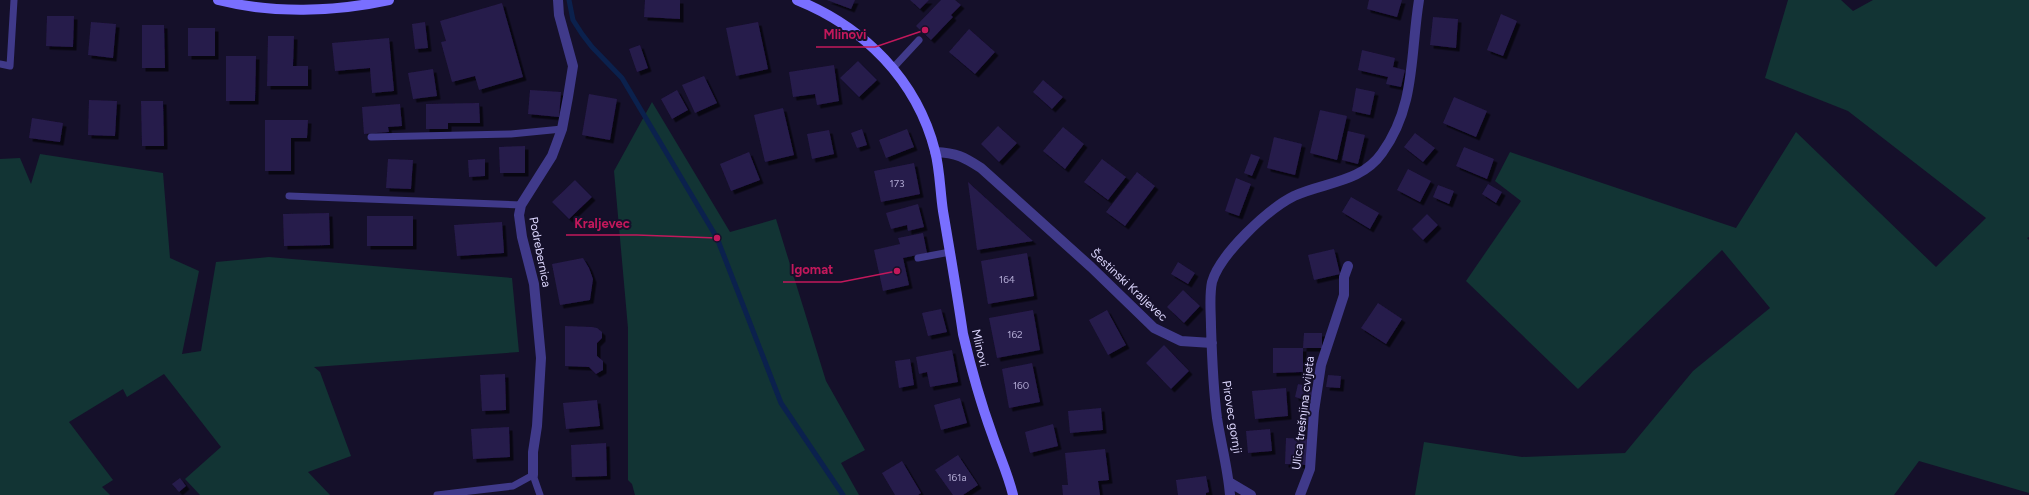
<svg xmlns="http://www.w3.org/2000/svg" width="2029" height="495" font-family="Figtree,sans-serif">
<style>
.green{fill:#123434}
.lines{fill:none;stroke-linecap:round;stroke-linejoin:round}
.stream{stroke:#0b214d;stroke-width:5}
.building{fill:#271b4b;filter:url(#shadow)}
.lane{stroke:#403a8a;stroke-width:7}
.street{stroke:#403a8a;stroke-width:10}
.secondary{stroke:#796fff;stroke-width:10}
.labels{text-anchor:middle;dominant-baseline:central;stroke-width:4;stroke-linejoin:round;paint-order:stroke}
.number-label{font-size:10px;fill:#b0a9d2}
.street-label{font-size:12px;fill:#ded8ff;stroke:#15102a}
.leader{fill:none;stroke:#c2185b;stroke-width:1.5}
.callout-dot{fill:#c2185b;stroke:#15102a;stroke-width:1.5}
.callout-label{font-size:13px;text-anchor:middle;font-weight:bold;fill:#c2185b;stroke:#15102a;stroke-width:4;stroke-linejoin:round;paint-order:stroke}
</style>
<defs>
<filter id="shadow"><feDropShadow dx="3.5" dy="3.5" stdDeviation="0" flood-color="#0009"/></filter>
</defs>
<rect width="100%" height="100%" fill="#15102a"/>
<path class="green" d="M1788,0h53l12,11 20,-11h156v237l-2,1 2,2v253l-110,-32 -25,34h-479l9,-53 98,15 103,-4 68,-82 77,-63 -48,-58 -144,139 -112,-108 55,-80 -26,-20 15,-29 226,76 60,-96 140,135 50,-49 -138,-107 -83,-33z
M652,102l78,130 46,-13 50,162 39,69 -24,13 18,32h-224l-3,-11 -4,-4v-152l-14,-157z
M40,154l123,19 7,85 29,13 -17,83 19,-3 15,-89 53,-5 243,21 7,74 -205,15 6,5 31,84 -43,16 22,23h-130l-15,-16 36,-32 -57,-73 -37,23 -4,-8 -54,33 44,58 -11,7 8,8h-110v-336l20,-1 11,26z"/>
<g class="lines">
<path class="stream" d="M569,0l4,20 9,14 10,13 30,31 95,160 64,165 62,92"/>
</g>
<path class="building" d="M645,0h35v19l-36,-2z
M827,0h28l-4,9z
M910,0h19l-9,9z
M941,0h14l6,5 -10,10 2,2 -22,23 -15,-14z
M1369,0h33l-5,17 -30,-8z
M502,3l21,74 -44,13 -4,-14 -23,6 -11,-40 5,-1 -6,-20z
M1501,14l16,7 -14,35 -16,-6z
M47,16h27l-1,31 -27,-1z
M1433,17l25,2 -2,29 -26,-3z
M91,22l25,2 -3,34 -25,-3z
M425,22l3,26 -13,1 -3,-25z
M758,22l10,47 -32,7 -10,-48z
M142,25h22l1,43h-23z
M188,28h27v28h-27z
M969,29l26,23 -20,22 -26,-22z
M268,36h26l-1,30h15v20h-41z
M389,38l5,53 -22,2 -2,-25 -35,3 -3,-28z
M640,45l8,23 -11,4 -8,-23z
M1362,50l33,8 -2,9 12,3 -4,17 -15,-3 2,-7 -30,-7z
M226,56h30l-1,45h-29z
M858,61l19,19 -18,17 -19,-19z
M834,65l5,36 -22,4 -2,-11 -22,3 -4,-25z
M433,69l4,27 -24,3 -5,-26z
M704,76l13,27 -22,10 -13,-28z
M1043,80l20,17 -11,12 -19,-17z
M1356,88l19,4 -5,23 -18,-4z
M530,90l31,2 -2,25 -31,-3z
M677,90l11,20 -16,9 -11,-20z
M589,94l28,5 -7,41 -28,-5z
M1454,97l33,14 -11,26 -33,-14z
M89,100l28,1 -2,35 -27,-1z
M141,101h22l1,45h-22z
M479,103l1,20h-32v6h-22v-25z
M400,104l2,22 -14,1 1,5 -25,2 -2,-27z
M783,108l11,47 -29,7 -11,-47z
M1320,110l27,6 -10,44 -27,-7z
M32,118l31,5 -3,19 -31,-4z
M265,120h43l-1,18h-16v33h-26z
M998,126l19,17 -18,19 -18,-18z
M1063,127l21,17 -19,25 -22,-18z
M862,129l5,16 -10,3 -6,-15z
M907,129l7,18 -28,11 -7,-18z
M829,130l5,24 -22,5 -5,-25z
M1348,131l17,4 -7,29 -16,-4z
M1415,133l20,15 -12,14 -19,-15z
M1274,137l28,7 -7,31 -28,-7z
M525,146v27h-25l-1,-26z
M1464,147l30,12 -7,20 -31,-13z
M749,152l11,28 -29,11 -11,-27z
M1251,154l9,3 -8,19 -8,-3z
M388,159l25,1 -2,29 -25,-1z
M485,159v17l-16,1 -1,-17z
M1102,159l24,18 -18,23 -24,-18z
M914,163l6,31 -39,8 -7,-31z
M1408,169l23,12 -11,21 -23,-12z
M1137,172l18,14 -30,40 -19,-14z
M1236,178l15,6 -12,32 -14,-5z
M575,180l17,17 -23,22 -17,-17z
M968,182l65,59 -56,9z
M1488,184l14,8 -6,11 -14,-9z
M1438,185l16,6 -5,13 -16,-7z
M1351,197l28,16 -9,16 -28,-17z
M918,204l6,23 -16,4 -1,-6 -16,4 -5,-16z
M329,213l1,32 -46,1 -1,-32z
M1427,214l11,11 -15,15 -11,-11z
M367,216h46v30h-46z
M502,222l2,31 -47,3 -3,-31z
M923,233l4,20 -24,5 6,27 -26,6 -9,-41 26,-6 -2,-6z
M1334,249l6,25 -26,6 -6,-25z
M1027,253l7,43 -46,8 -7,-43z
M583,258l6,10 4,11 -3,21 -30,5 -8,-41z
M1178,262l17,11 -7,11 -17,-10z
M1183,290l17,16 -16,17 -17,-16z
M1378,303l24,16 -16,25 -25,-16z
M941,309l6,23 -19,4 -6,-23z
M1033,310l7,40 -43,8 -8,-40z
M1107,310l19,35 -18,10 -19,-35z
M565,326l27,1 5,1 5,4v6l-5,5v13l6,5v9l-7,4 -7,-7 -24,-1z
M1304,333h18v15h-19z
M1164,345l25,26 -18,18 -25,-26z
M1273,348h30v24l-30,1z
M952,350l6,32 -28,5 -3,-15 -8,2 -3,-17z
M910,359l4,26 -15,3 -4,-27z
M1032,363l8,39 -31,6 -7,-39z
M505,374l1,36 -24,1 -2,-36z
M1328,375l13,1 -1,12 -14,-1z
M1298,384l18,4 -4,14 -17,-5z
M1286,388l2,28 -33,3 -3,-28z
M960,398l7,25 -26,7 -7,-25z
M597,400l3,26 -34,3 -3,-26z
M1101,408l2,22 -33,3 -2,-22z
M1053,424l5,22 -28,7 -5,-21z
M509,427l1,30 -37,2 -2,-30z
M1270,429l2,22 -24,2 -2,-22z
M1286,438l21,1 -1,26 -21,-1z
M606,443l1,33 -35,1 -1,-32z
M1105,449l4,31 -11,1 2,14h-37l-1,-10h6l-3,-32z
M958,455l20,30 -15,10h-10l-18,-25z
M902,461l19,32 -3,2h-23l-13,-22z
M1206,476l3,16 -3,1v2h-28l-2,-15z
M180,478l6,8 -7,6 -7,-8z"/>
<g class="lines">
<path class="lane" d="M0,64l10,2 4,-66
M893,68l26,-28
M371,137l140,-3 51,-5
M289,196l232,9
M918,258l32,-6
M437,495l76,-9 20,-11 7,20"/>
<path class="street" d="M935,152c22,1 29,5 46,16l110,99 63,61 27,13 31,2
M533,475v-23l4,-26 4,-68 -7,-74 -12,-47 -3,-22 2,-10 31,-49 10,-27 6,-32 5,-31 -14,-51 -1,-15
M1229,482l22,13
M1230,495c-2,-26 -9,-51 -13,-77 -4,-31 -5,-60 -6,-91 0,-14 -2,-31 1,-45 8,-28 56,-73 82,-86 30,-14 67,-13 88,-43 34,-47 28,-98 37,-153
M1300,495l10,-26 4,-58 7,-46 23,-70v-18l4,-11"/>
<path class="secondary" d="M218,0c55,14 116,12 171,0
M797,0c67,27 120,80 138,151 5,19 5,40 8,60 7,41 14,82 20,123 8,34 17,67 29,100 7,21 16,40 21,61"/>
</g>
<g class="labels">
<g class="number-label">
<text x="897" y="183">173</text>
<text x="1007" y="279">164</text>
<text x="1015" y="334">162</text>
<text x="1021" y="385">160</text>
<text x="957" y="477">161a</text>
</g>
<g class="street-label">
<text transform="translate(540 252) rotate(79)">Podrebernica</text>
<text transform="translate(1129 285) rotate(43)">Šestinski Kraljevec</text>
<text transform="translate(980 348) rotate(77)">Mlinovi</text>
<text transform="translate(1303 413) rotate(-83)">Ulica trešnjina cvijeta</text>
<text transform="translate(1232 417) rotate(81)">Pirovec gornji</text>
</g>
</g>
<path class="leader" d="M925 30L875 47H816M717 238L637 235H566M897 271L841 282H783"/>
<g class="callout-dot">
<circle cx="925" cy="30" r="4"/>
<circle cx="717" cy="238" r="4"/>
<circle cx="897" cy="271" r="4"/>
</g>
<g class="callout-label">
<text x="845" y="39">Mlinovi</text>
<text x="602" y="228">Kraljevec</text>
<text x="812" y="274">Igomat</text>
</g>
</svg>
